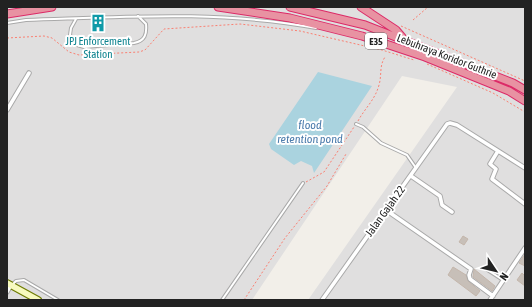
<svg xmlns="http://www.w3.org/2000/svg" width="532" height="307" font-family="'Asap Condensed',sans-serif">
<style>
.residential{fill:#e0dfdf}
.water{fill:#aad3df}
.building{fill:#c7bfb8;stroke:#c4b6ab}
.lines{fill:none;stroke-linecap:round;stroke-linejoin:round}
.lane-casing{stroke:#a9a9a9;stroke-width:4}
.street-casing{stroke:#a9a9a9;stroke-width:5.5}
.secondary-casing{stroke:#707d05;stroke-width:8}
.highway-casing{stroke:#dc2a67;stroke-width:9}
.path{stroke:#fa8072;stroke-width:1;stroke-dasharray:2 2;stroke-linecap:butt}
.lane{stroke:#fff;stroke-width:2}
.street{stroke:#fff;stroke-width:3.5}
.secondary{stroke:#f7fabf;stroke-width:5.5}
.highway{stroke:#e892a2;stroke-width:7}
.labels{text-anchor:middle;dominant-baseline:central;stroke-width:4;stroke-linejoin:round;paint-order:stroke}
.shield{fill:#fff;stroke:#646464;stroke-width:1}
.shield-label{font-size:10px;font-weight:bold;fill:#222}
.culture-label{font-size:11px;fill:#0d838f;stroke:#fff}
.street-label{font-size:11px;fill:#222;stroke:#fff}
.water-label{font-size:12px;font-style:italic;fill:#4a7aab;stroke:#fff}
</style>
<rect width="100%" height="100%" fill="#f2efe9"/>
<path class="residential" d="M7,7h518v293h-217l149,-213 -55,-11 -150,224h-245z"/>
<path class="water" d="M318,72l54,14 -58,87 -2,-7 -11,-5 -7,4 -23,-16 -2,-5z"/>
<path class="building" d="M94,20h7l1,7h-7z
M463,236l5,3 -4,6 -5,-3z
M525,254v12l-6,-3z
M453,267l13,8 2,6 12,10 -4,5 -28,-21z
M474,269l21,17 -3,5 -19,-14z
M522,273l3,3v10l-8,-6z"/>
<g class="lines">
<g class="lane-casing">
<path id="lane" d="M76,19l-5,9 -1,7 7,10 7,2 50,-4c11,-2 13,-9 12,-19l-8,-8
M7,23l19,-3c98,-3 192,-10 290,8
M356,124l7,3 18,16 26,12 9,13
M486,269l17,11
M12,285l4,-4 8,-1 34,20
M222,300l81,-117"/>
</g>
<g class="street-casing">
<path id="street" d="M7,110l22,-37
M498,151l-8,13 6,5 -4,10 33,25
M411,176l29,20 2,9 10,7
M386,210l85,59 -2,6 1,4 23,17
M7,292l4,-7
M322,300l125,-176 3,-1 7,2 68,43
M490,300l35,-52"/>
</g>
<g class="secondary-casing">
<path id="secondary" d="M7,283l31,17"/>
</g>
<g class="highway-casing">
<path id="highway" d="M218,7l72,11 72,18 63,21 84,34 16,10
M290,7l75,18 148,58 12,7
M361,7l35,23 6,7
M7,14l45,-7"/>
</g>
<path class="path" d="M413,20l15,-13
M401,26l124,55
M7,38l37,-2 8,2 17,14 10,3 60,-3 6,-2 19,-21 76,-5 60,7 82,19 32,10
M427,64l66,29 32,19
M358,121c7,-13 17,-21 21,-36 3,-10 0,-19 6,-28
M306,182l18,-10 30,-45
M244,300l41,-62 42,-52 19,-32"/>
<use href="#lane" class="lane"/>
<use href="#street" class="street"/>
<use href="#secondary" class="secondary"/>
<use href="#highway" class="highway"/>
</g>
<defs>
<g id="building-bare" transform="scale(1.38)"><path d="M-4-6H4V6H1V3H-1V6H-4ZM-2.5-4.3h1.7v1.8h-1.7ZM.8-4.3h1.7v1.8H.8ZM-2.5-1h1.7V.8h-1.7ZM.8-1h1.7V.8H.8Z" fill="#0f9aa8" stroke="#fff" stroke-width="2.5" paint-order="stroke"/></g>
</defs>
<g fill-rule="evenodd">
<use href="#building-bare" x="98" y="23"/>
</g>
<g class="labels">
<rect class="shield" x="365" y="33" width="22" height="16" rx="3"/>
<g class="shield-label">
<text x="376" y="41">E35</text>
</g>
<g class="culture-label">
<text x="98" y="41">JPJ Enforcement<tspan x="98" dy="13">Station</tspan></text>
</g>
<g class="street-label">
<text transform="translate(447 56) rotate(21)">Lebuhraya Koridor Guthrie</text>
<text transform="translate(385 211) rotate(-54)">Jalan Gajah 22</text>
</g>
<g class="water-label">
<text x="310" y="125">flood<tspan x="310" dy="14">retention pond</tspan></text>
</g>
</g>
<rect width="532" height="307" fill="none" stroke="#222222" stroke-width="16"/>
<g transform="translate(496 271) rotate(125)" stroke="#ffffff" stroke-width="3" paint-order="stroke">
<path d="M0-3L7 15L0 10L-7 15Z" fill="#222222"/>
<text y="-6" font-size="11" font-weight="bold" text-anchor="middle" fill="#222222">N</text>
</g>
</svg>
